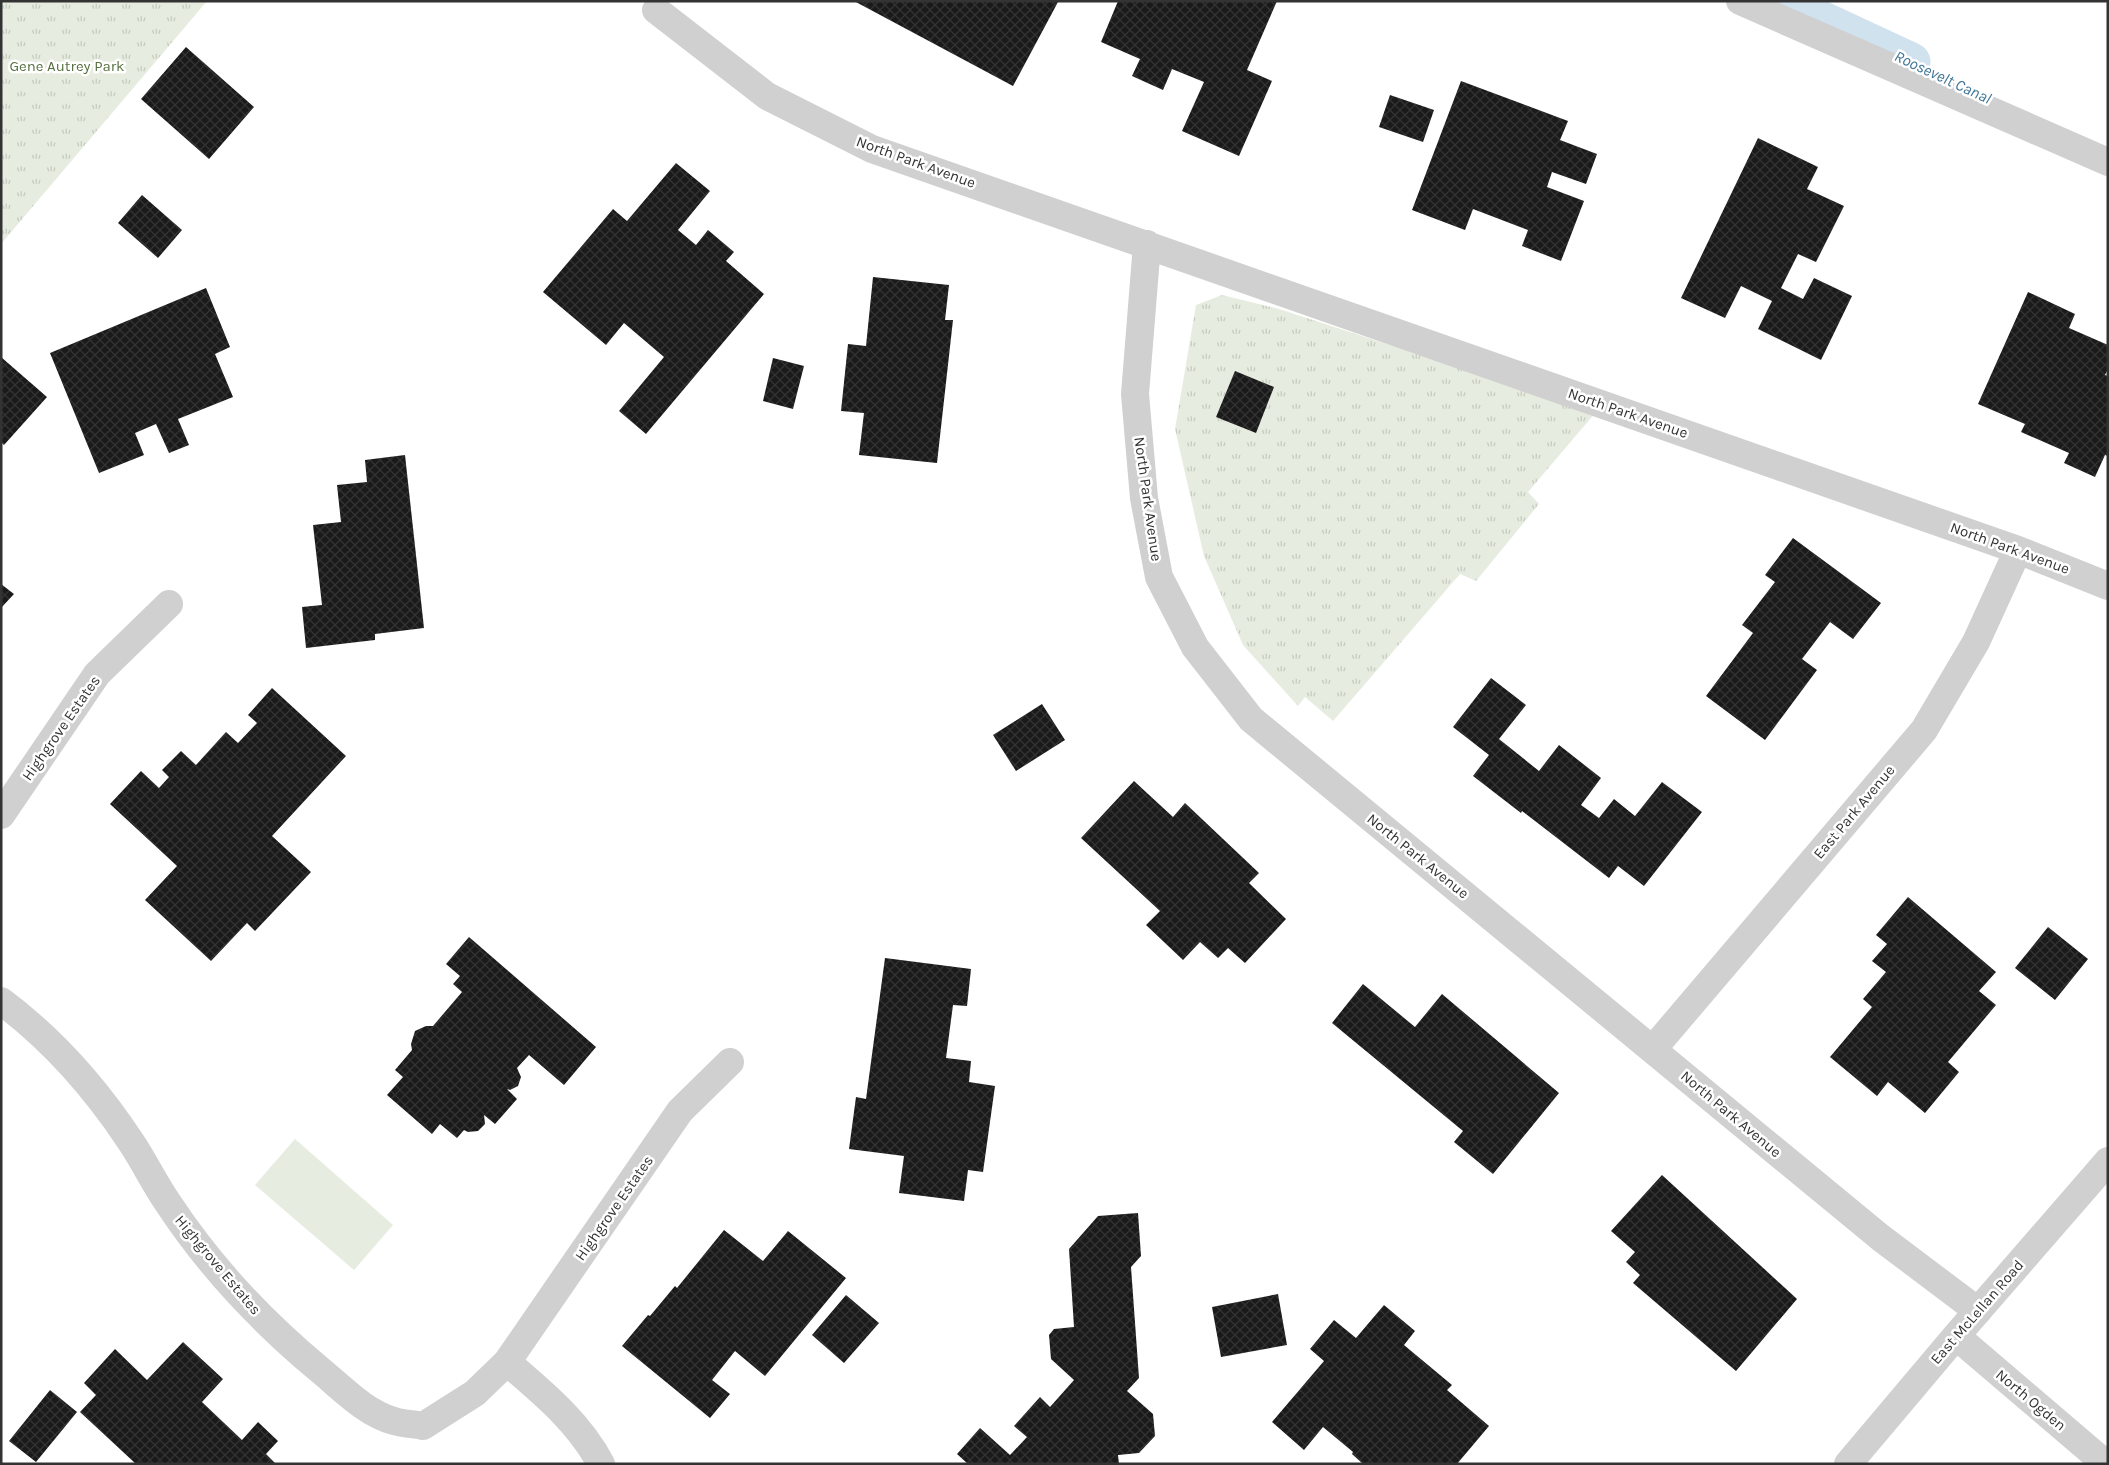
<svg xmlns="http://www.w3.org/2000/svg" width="2109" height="1465" font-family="Karla,sans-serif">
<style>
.grass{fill:#e6ecdf}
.park{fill:url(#park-tufts)}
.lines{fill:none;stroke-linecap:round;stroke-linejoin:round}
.canal{stroke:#cfe2ee;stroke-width:39}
.building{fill:url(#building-cross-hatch)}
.minor{stroke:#d0d0d0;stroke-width:28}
.labels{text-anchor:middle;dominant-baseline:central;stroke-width:5;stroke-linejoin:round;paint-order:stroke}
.park-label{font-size:15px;fill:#56703f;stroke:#fff}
.street-label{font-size:15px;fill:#333;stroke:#fff}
.water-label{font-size:16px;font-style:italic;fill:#3f7597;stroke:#fff}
</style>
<defs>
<pattern id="park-tufts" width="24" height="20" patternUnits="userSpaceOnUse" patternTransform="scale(1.25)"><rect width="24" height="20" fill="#e6ecdf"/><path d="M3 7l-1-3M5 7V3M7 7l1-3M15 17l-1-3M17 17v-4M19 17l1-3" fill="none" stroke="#c6cbc0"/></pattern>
<pattern id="building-cross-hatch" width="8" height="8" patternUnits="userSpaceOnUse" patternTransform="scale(1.25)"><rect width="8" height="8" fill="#1a1a1a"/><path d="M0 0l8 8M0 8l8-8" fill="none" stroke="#333"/></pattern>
</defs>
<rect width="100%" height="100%" fill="#fff"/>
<path class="grass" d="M295,1139l98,86 -39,45 -99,-85z"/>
<path class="park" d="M1,1h206l-206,243z
M1222,295l57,14 317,103 -68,80 11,12 -63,77 -16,-7 -127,147 -28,-24 -7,9 -55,-61 -39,-89 -29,-127 21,-124z"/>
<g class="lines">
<path class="canal" d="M1780,1l131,61"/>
</g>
<path class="building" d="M854,1h202l2,1 -45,84z
M1118,1h159l-30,69 25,11 -33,75 -57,-25 22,-49 -32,-13 -9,21 -31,-14 8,-17 -39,-17z
M186,47l68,60 -45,52 -68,-60z
M1461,81l107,40 -8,19 37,14 -11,30 -34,-12 -5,15 37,14 -23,60 -39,-15 6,-16 -55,-21 -8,21 -53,-20z
M1390,95l44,15 -11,32 -44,-15z
M1758,138l60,29 -11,22 37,17 -28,56 -18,-8 -17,34 22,11 11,-21 38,18 -31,64 -63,-31 14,-28 -31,-15 -16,32 -44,-20z
M676,163l34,28 -32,39 18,15 12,-15 26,22 -8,9 38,33 -118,140 -27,-23 45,-54 -40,-34 -18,22 -63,-53 70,-83 14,12z
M142,195l40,35 -24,28 -40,-35z
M873,277l76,8 -4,35h8l-16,143 -78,-8 5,-42 -23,-2 7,-67 18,2z
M206,288l24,59 -15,7 18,43 -55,22 11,26 -20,8 -13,-29 -21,9 9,22 -45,18 -49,-120z
M2028,292l47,22 -6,14 39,17v24l-3,6 3,1v80l-3,-1 -10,22 -31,-14 5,-10 -48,-21 4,-8 -47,-20z
M1,357l46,40 -43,48 -3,-3z
M773,358l31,8 -11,43 -30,-8z
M1235,371l39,16 -18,46 -40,-16z
M405,455l19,173 -49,6v6l-69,8 -4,-41 20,-2 -9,-80 28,-3 -4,-37 30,-3 -2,-22z
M1793,538l88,65 -28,36 -23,-17 -28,37 15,11 -52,70 -59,-44 47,-63 -11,-8 33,-43 -10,-7z
M1,584l13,10 -13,14z
M1491,678l35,27 -27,34 40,32 20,-26 42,33 -20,27 18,13 15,-19 21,17 27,-34 40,30 -58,74 -26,-20 -9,12 -87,-67 -1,2 -48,-37 16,-21 -36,-28z
M272,688l74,68 -74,80 39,36 -56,59 -8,-8 -36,38 -66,-61 32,-34 -67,-62 31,-33 18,17 10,-11 -7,-7 19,-19 15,14 30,-33 12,11 19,-20 -9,-8z
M1042,704l23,36 -49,31 -23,-36z
M1134,781l39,36 12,-14 74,70 -10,10 37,36 -41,44 -17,-15 -10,10 -18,-16 -17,18 -37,-35 14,-14 -79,-73z
M1908,897l88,75 -17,19 17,14 -48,57 11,10 -34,41 -37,-31 -11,14 -47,-39 42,-50 -9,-8 23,-27 -14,-11 15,-17 -11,-9z
M2048,927l40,32 -33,41 -40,-32z
M469,937l127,110 -32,38 -35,-30 -12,13 4,9 -3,9 -8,4 -3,-1 10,10 -22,25 -11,-9 1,9 -7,7 -10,1 -4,-2 -7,8 -17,-14 -8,10 -45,-39 16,-18 -8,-7 17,-20 -1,-6 4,-13 11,-5h7l29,-34 -9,-8 7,-8 -14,-12z
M885,958l86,11 -4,37 -14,-1 -7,53 25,3 -2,21 26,4 -12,86 -15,-2 -4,31 -65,-8 5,-37 -55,-7 7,-52 10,2z
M1363,984l52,43 27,-33 117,99 -66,81 -39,-32 9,-11 -131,-108z
M1662,1175l135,124 -61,72 -103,-88 7,-8 -14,-13 9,-10 -24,-21z
M1138,1213l3,43 -10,11 8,111 -12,13 26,23 2,22 -16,17 -21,2 1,9h-151l-11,-10 23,-26 30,27 17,-18 -13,-11 26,-29 10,10 24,-27 -23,-21 -2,-24 5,-6 20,-2 -5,-78 29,-33z
M724,1230l39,31 25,-30 58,47 -81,98 -30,-25 -23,29 18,14 -20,24 -88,-72 26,-31 2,1 25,-30 2,2z
M1278,1294l9,51 -66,12 -9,-50z
M846,1295l33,28 -35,40 -32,-28z
M1384,1305l31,26 -11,14 48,40 -5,5 42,36 -32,38h-94l-11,-10 1,-2 -30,-25 -19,23 -32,-28 52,-61 -14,-12 24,-29 22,18z
M183,1342l40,37 -21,23 40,38 16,-18 20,19 -12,13 10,10h-140l-56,-52 16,-17 -12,-12 31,-34 32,31z
M50,1390l27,22 -41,50 -27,-21z"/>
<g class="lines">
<path class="minor" d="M1740,1l368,161
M656,10l111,86 105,53 1146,401 90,36
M1147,244l-12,150 9,104 15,79 36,70 56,72 630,519 97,73
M1,815l96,-141 72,-70
M1,1001c51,38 95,88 130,141 13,19 23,41 37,61 42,64 93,118 152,167 22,18 45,43 74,51 9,3 20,3 29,5l52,-33 32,-31 173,-251 50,-49
M1653,1049l271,-319 52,-88 42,-92
M1956,1336l150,128
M507,1362c35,30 72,60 94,102
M1848,1464l108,-128 152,-175"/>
</g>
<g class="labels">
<g class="park-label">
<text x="67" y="66">Gene Autrey Park</text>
</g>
<g class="street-label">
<text transform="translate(916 162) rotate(20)">North Park Avenue</text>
<text transform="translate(1628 413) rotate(19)">North Park Avenue</text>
<text transform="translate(1148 499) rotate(82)">North Park Avenue</text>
<text transform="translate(2010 548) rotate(20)">North Park Avenue</text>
<text transform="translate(61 728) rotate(-55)">Highgrove Estates</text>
<text transform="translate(1854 812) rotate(-50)">East Park Avenue</text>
<text transform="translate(1418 856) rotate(39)">North Park Avenue</text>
<text transform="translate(1731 1114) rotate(40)">North Park Avenue</text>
<text transform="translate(614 1208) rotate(-55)">Highgrove Estates</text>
<text transform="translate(218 1265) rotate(50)">Highgrove Estates</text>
<text transform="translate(1977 1312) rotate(-49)">East McLellan Road</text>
<text transform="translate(2031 1400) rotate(40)">North Ogden</text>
</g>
<g class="water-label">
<text transform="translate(1943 77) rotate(25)">Roosevelt Canal</text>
</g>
</g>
<rect width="2109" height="1465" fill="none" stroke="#333333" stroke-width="5"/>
</svg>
